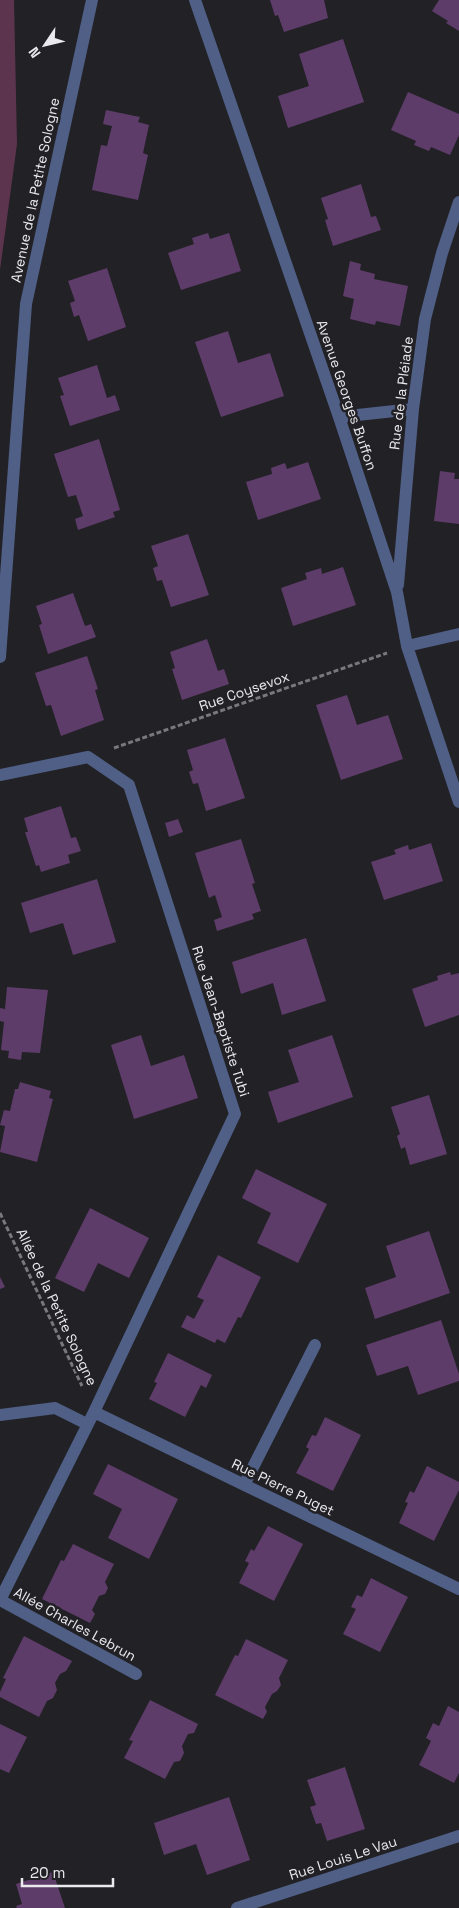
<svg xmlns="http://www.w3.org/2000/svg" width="459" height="1908" font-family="'Space Grotesk',sans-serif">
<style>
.green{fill:#5d344e}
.building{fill:#5e3c69}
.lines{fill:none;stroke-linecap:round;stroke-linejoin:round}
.path{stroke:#79787d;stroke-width:3;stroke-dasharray:5 2.5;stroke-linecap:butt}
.minor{stroke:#4f5f85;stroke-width:12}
.labels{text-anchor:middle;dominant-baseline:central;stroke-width:5;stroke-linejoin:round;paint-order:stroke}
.street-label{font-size:14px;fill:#eae9ed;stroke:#222126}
</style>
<rect width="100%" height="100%" fill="#222126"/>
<path class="green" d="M0,0h14l3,144 -17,126z"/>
<path class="building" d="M270,0h54l4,18 -44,14 -6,-17 -3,1z
M439,0h20v31l-13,-8 2,-2 -16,-10z
M343,39l21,63 -76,26 -10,-32 31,-10 -10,-32z
M408,92l51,22v21l-9,20 -19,-8 -2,4 -15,-6 2,-4 -25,-11z
M106,110l34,7 -2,5 11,3 -6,28 5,2 -10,45 -46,-10 9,-45 6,1 5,-20 -9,-2z
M361,184l10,33 5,-1 5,14 -48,16 -8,-26 3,-1 -7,-21z
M208,233l2,6 19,-6 12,38 -60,19 -13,-37 26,-9 -2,-6z
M350,261l11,3 -1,6 15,4 -1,5 34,7 -8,40 -24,-5 -1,4 -25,-6 4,-20 -11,-3z
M107,268l19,59 -38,14 -9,-26 -5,2 -4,-14 5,-2 -7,-20z
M228,331l10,32 32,-10 14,43 -63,21 -26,-75z
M97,365l10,33 8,-3 5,15 -50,16 -10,-30 4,-1 -6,-17z
M99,439l21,71 -7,2 2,5 -37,13 -3,-11 8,-3 -7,-21 -8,2 -14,-43z
M308,462l13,37 -63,21 -12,-38 26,-8 -1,-6 14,-5 2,6z
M440,471l15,2 -1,6h5v45l-25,-3z
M188,534l21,61 -38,12 -9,-27 -5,1 -4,-13 5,-2 -7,-20z
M343,567l13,38 -63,21 -12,-38 26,-9 -2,-6 16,-5 1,6z
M73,593l12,33 6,-2 5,13 -48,17 -9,-29 3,-1 -6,-18z
M207,639l11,32 6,-2 5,15 -47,16 -10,-31 3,-1 -5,-16z
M87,656l11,33 -3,1 9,30 -43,16 -10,-31 -5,1 -11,-33z
M347,695l10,30 31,-10 15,44 -62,21 -25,-75z
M225,738l20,60 -39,13 -8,-28 -5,1 -4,-12 4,-2 -6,-20z
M61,806l10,32 5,-1 5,14 -13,4 2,8 -29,9 -2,-7 -3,1 -11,-34h3l-4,-14z
M178,819l5,13 -14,5 -4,-14z
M241,839l14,44 -3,1 9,27 -9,3 2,5 -37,12 -3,-11 8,-3 -7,-22 -6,3 -14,-45z
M431,843l12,38 -59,19 -13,-38 25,-8 -2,-4 14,-5 1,5z
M97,879l19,63 -43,13 -10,-32 -33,10 -9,-30z
M306,938l20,63 -44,14 -9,-32 -32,11 -9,-32z
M450,972l1,3 8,-2v42l-34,12 -13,-38 26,-9 -1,-4z
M7,987l41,3 -8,63 -18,-1 -1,8 -13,-2 1,-7 -8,-1 3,-28 -4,-1v-13l5,1z
M141,1035l10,31 33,-11 14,43 -64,21 -23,-74z
M332,1035l21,62 -75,26 -10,-31 31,-10 -11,-32z
M20,1082l31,9 -2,7 4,1 -16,63 -37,-10 5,-26 -5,-1 4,-15 6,1 5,-22h3z
M429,1095l18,59 -37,11 -5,-18 -4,2 -4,-13 3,-2 -9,-27z
M256,1169l71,35 -29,59 -41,-20 14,-30 -29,-15z
M90,1208l59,30 -20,40 -31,-15 -14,29 -29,-14z
M429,1231l21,62 -75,26 -10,-31 31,-11 -10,-31z
M218,1255l43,22 -20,41 -3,-1 -13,26 -8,-4 -2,4 -34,-16 6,-12 7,4 10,-19 -7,-3z
M0,1277l5,10 -5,2z
M441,1320l18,54v7l-41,14 -10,-29 -31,10 -11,-31z
M168,1353l44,22 -6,13 -5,-3 -16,32 -36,-18 8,-16 -3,-1z
M325,1417l36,18 -28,56 -37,-18 13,-24 -3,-2 6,-12 4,1z
M108,1464l70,35 -29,60 -41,-21 14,-29 -29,-15z
M427,1466l32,16v8l-25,51 -35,-18 9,-20 -3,-1 5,-11 4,2z
M268,1526l35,18 -29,57 -35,-18 10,-20 -4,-2 6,-12 3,2z
M73,1544l41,20 -9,18 3,6 -3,6 -6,2 -7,14 3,4 -5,9 -48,-24 19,-39 3,1z
M371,1578l37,19 -28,55 -37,-18 13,-25 -5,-2 6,-12 5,2z
M24,1636l48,25 -6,10 -6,3 -5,9 2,7 -4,8 -6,3 -8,16 -39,-20v-5l6,-13 -3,-1z
M246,1639l42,21 -9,18 2,7 -4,6 -5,3 -7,13 2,5 -4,7 -48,-24 20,-40 3,1z
M150,1700l48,24 -4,9 -6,1 -6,12 2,7 -4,8 -6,1 -9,17 -41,-21 9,-17 -4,-1z
M448,1706l11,6v61l-5,10 -35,-18 12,-24 -5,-3 7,-15 6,3z
M0,1724l27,13 -18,36 -9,-4z
M345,1767l20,62 -38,12 -6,-18 -5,1 -6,-17 6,-2 -9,-25z
M229,1797l21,63 -43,15 -11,-31 -32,11 -10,-32z
M53,1872l12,36h-48l-1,-2 6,-2 -6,-20z"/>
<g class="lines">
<path class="path" d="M114,748l273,-95
M0,1213l82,173"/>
<path class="minor" d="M195,0l144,417 58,175 10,54 52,156
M339,417l74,-8
M398,585l15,-176 12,-90 17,-66 17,-51
M407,646l52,-12
M0,657l26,-353 66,-304
M0,775l88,-18 41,28 106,329 -141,298 -94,188
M94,1412l365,177
M0,1415l55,-7 32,16
M244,1485l71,-140
M0,1600l136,74
M237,1908l222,-72"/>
</g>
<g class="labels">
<g class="street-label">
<text transform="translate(35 190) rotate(-78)">Avenue de la Petite Sologne</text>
<text transform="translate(401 393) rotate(-83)">Rue de la Pléiade</text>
<text transform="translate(347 395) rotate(71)">Avenue Georges Buffon</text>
<text transform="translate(244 691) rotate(-19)">Rue Coysevox</text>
<text transform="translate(221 1021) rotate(72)">Rue Jean-Baptiste Tubi</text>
<text transform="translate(57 1307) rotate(65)">Allée de la Petite Sologne</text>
<text transform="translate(283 1487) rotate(26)">Rue Pierre Puget</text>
<text transform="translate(75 1624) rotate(29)">Allée Charles Lebrun</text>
<text transform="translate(343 1858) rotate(-18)">Rue Louis Le Vau</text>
</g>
</g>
<g transform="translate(45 45) rotate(235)" stroke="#222126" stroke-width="4" paint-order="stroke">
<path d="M0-4L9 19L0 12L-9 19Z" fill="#eae9ed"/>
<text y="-8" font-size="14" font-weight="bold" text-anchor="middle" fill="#eae9ed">N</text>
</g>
<path d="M22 1878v8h91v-8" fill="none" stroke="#eae9ed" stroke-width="2.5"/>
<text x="30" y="1878" font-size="15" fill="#eae9ed" stroke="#222126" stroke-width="4" paint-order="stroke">20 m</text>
</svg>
